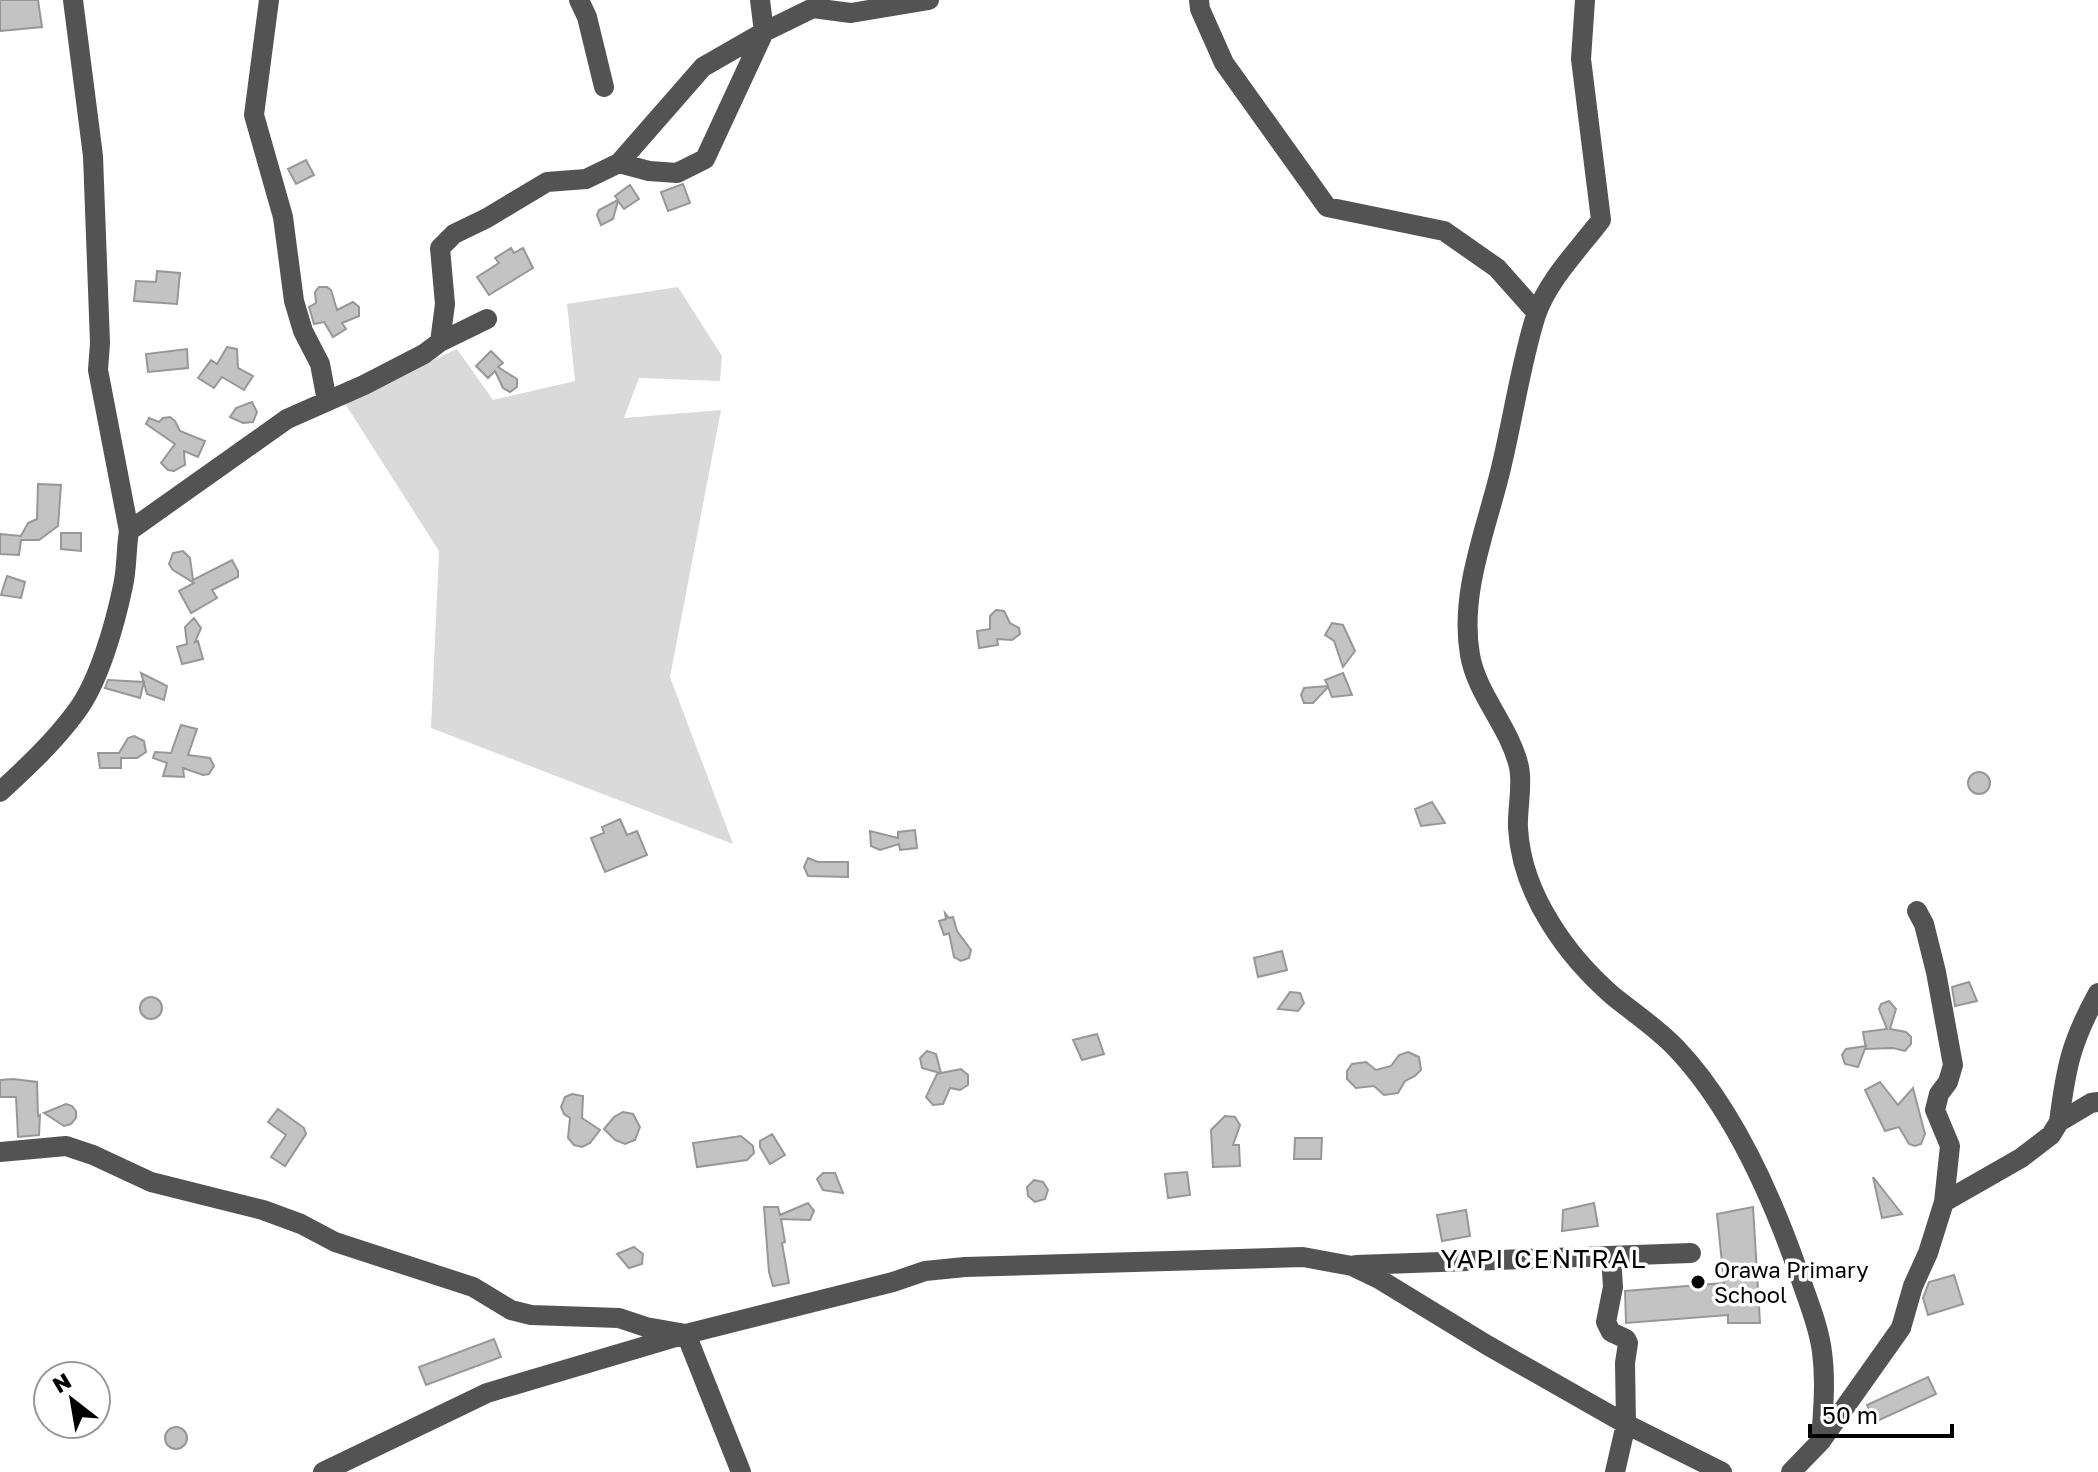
<svg xmlns="http://www.w3.org/2000/svg" width="2098" height="1472" font-family="'Golos Text',sans-serif">
<style>
.green{fill:#dadada}
.building{fill:#c3c3c3;stroke:#979797;stroke-width:2}
.lines{fill:none;stroke-linecap:round;stroke-linejoin:round}
.minor{stroke:#535353;stroke-width:20}
.poi-dot{fill:#000;stroke:#fff;stroke-width:3}
.labels{text-anchor:middle;dominant-baseline:central;stroke-width:7;stroke-linejoin:round;paint-order:stroke}
.poi-label{font-size:22px;fill:#000;stroke:#fff;text-anchor:start}
.quarter-label{font-size:26px;letter-spacing:2px;fill:#000;stroke:#fff}
</style>
<rect width="100%" height="100%" fill="#fff"/>
<path class="green" d="M678,287l44,69 -2,25 -81,-3 -15,40 97,-8 -51,267 63,167 -302,-116 8,-177 -95,-149 113,-53 36,51 82,-19 -8,-77z"/>
<path class="building" d="M0,0h38l4,27 -42,4z
M306,160l8,15 -18,9 -8,-15z
M683,184l7,19 -22,8 -7,-19z
M630,185l9,14 -15,10 -6,-8 -5,18 -12,6 -4,-10 2,-5 19,-10 -3,-4z
M511,248l3,5 9,-5 10,20 -44,27 -12,-18 22,-14 -4,-5z
M157,271l23,2 -3,31 -43,-3 2,-20 20,1z
M319,287h8l4,3 6,20 16,-8 6,5v9l-17,7 4,6 -13,8 -9,-15 -10,2 -5,-17 7,-4 -1,-11z
M227,347l10,2 1,19 15,8 -9,14 -22,-13 -8,11 -16,-10 13,-18 6,4z
M187,349l1,19 -40,4 -2,-18z
M491,351l12,12 -5,4 19,12v8l-7,5 -7,-4 -8,-17 -7,7 -12,-12z
M252,402l5,10 -4,10 -10,1 -13,-6 6,-9z
M170,417l5,4 5,10 25,10 -7,16 -14,-6 1,14 -11,6 -6,-1 -7,-7 14,-19 -29,-20 3,-6 10,4 4,-4z
M38,484l23,1 -3,41 -19,14h-18l-2,15 -19,-1v-20l21,2 7,-13 9,-4z
M61,533h20v18l-20,-2z
M183,551l7,7 3,22 39,-20 6,11v6l-26,13 5,8 -26,15 -12,-22 15,-8 -21,-13 -4,-6 4,-11z
M7,576l18,6 -4,16 -20,-3z
M996,610l8,1 6,12 9,5 1,6 -8,6 -15,-1 1,6 -19,3 -2,-17 13,-2v-13z
M194,618l7,10 -6,14 3,-1 5,18 -21,5 -5,-17 10,-3 -2,-17z
M1332,623l11,2 12,26 -12,16 -9,-26 -9,-6z
M141,673l26,13 -3,14 -17,-6z
M1343,673l9,22 -20,2 -4,-10 -15,16h-9l-3,-8 3,-7 24,-2 -3,-6z
M108,680l36,2 -4,16 -35,-10z
M181,725l16,4 -9,26 22,3 4,8 -5,8 -6,1 -20,-7 1,9 -21,-1 4,-13 -14,-5 2,-6 16,1z
M134,736l10,5 2,11 -9,6h-16v10h-21l-2,-15h21l9,-15z
M1968 783a11 11 0 1 1 22 0a11 11 0 1 1-22 0Z
M1432,802l13,21 -24,3 -6,-17z
M620,819l7,16 10,-4 10,24 -42,17 -14,-34 13,-5 -2,-6z
M915,830l2,18 -17,2 -1,-6 -19,6 -9,-4 -1,-15 28,7v-6z
M808,858l10,4h30v15l-40,-1 -4,-9z
M945,913l4,5 4,-1 4,14 14,19 -2,8 -8,3 -7,-4 -5,-24 -5,2 -5,-14 7,-2z
M1282,951l5,19 -29,7 -4,-19z
M1969,982l8,19 -22,5 -3,-19z
M1290,992l10,1 4,10 -6,8 -20,-2z
M140 1008a11 11 0 1 1 22 0a11 11 0 1 1-22 0Z
M1889,1001l7,8 -6,20 16,3 5,5v7l-6,7 -12,-3 -27,1 -3,-17 24,-3 -8,-20 2,-5z
M1097,1034l7,20 -22,6 -9,-20z
M1866,1046l-8,21 -13,-3 -3,-9 4,-6z
M927,1051l9,3 5,19 20,-4 7,6v10l-8,5 -10,-2 -7,16 -10,1 -7,-8 11,-23 3,-1 -18,-5 -2,-10z
M1408,1052l11,5 2,13 -6,6 -10,5 -7,12 -14,2 -10,-9 -18,2 -9,-9v-8l5,-7 14,-2 10,8 15,-4 8,-11z
M13,1079l24,3 1,34 2,-1 -1,20 -21,2 -2,-40h-16v-17z
M1880,1082l18,23 15,-17 12,46 -4,10 -6,2 -6,-2 -10,-17 -14,4 -20,-41z
M572,1094l11,2 -1,22 18,12 -10,13 -8,4 -8,-2 -6,-7 2,-20 -6,-4 -3,-7 4,-10z
M66,1104l6,2 4,5v7l-5,6 -7,2 -20,-13z
M278,1109l26,19 2,6 -21,32 -14,-9 15,-22 -18,-13z
M623,1112l10,2 7,13 -5,13 -10,4 -10,-4 -11,-11 10,-12z
M1225,1116l10,1 5,8 -7,20h6l1,21 -27,1 -2,-37z
M772,1134l13,21 -15,9 -10,-17v-6z
M741,1136l12,10 1,7 -7,7 -50,7 -4,-24z
M1295,1138h27l-1,21h-27z
M1187,1172l3,23 -22,3 -3,-24z
M823,1173h12l8,20 -20,-3 -6,-11z
M1873,1177l29,37 -20,4z
M1034,1180l9,2 5,8 -3,9 -10,3 -7,-6 -1,-9z
M808,1203l6,8 -4,9 -29,-1 4,23 -3,1 7,40 -16,3 -4,-14 -5,-65h14l2,8z
M1594,1203l4,23 -36,5 1,-21z
M1753,1207l7,116h-32v-8l-102,8 -1,-32 99,-8 -7,-69z
M1466,1210l4,26 -28,5 -5,-26z
M634,1247l9,7 -1,10 -13,4 -12,-14z
M1954,1275l9,29 -35,11 -5,-17 6,-16z
M494,1339l7,18 -75,28 -7,-18z
M1928,1377l8,17 -61,28 -8,-17z
M165 1438a11 11 0 1 1 22 0a11 11 0 1 1-22 0Z"/>
<g class="lines">
<path class="minor" d="M73,0l20,156 7,187 -2,27 31,161
M269,0l-15,115 29,102 11,84 9,30 17,33 7,37
M579,0l8,17 17,70
M1199,0l1,9 24,54 103,144 117,24 53,37 40,45
M1585,0l-4,59 20,161c-22,29 -53,60 -65,95 -15,47 -23,104 -35,153 -14,60 -42,124 -31,187 7,40 40,72 49,112 4,19 -2,42 -1,61 2,36 14,66 33,96 16,26 38,51 62,72 21,17 44,32 63,52 58,61 98,153 125,232 8,24 18,47 21,72 4,30 1,59 -1,89
M619,163l84,-96 61,-35 49,-24 38,5 78,-13
M440,342l47,-23
M0,792c27,-25 54,-50 76,-80 23,-30 39,-88 47,-126 4,-17 3,-37 6,-55l158,-112 77,-34 60,-31 16,-12 5,-38 -5,-56 14,-14 33,-16 60,-36 39,-3 33,-16 30,8 28,2 28,-14 59,-127 -4,-32
M2059,1122c7,-55 12,-80 39,-129
M0,1152l66,-6 27,9 58,27 112,28 38,14 34,18 138,45 38,23 20,5 88,3 27,9 40,7 55,138
M1944,1202l77,-44 30,-23 8,-13 32,-19 7,-1
M1611,1256l2,31 -7,35 5,10 15,7 2,4 -3,20 1,61 -11,48
M1356,1265l335,-12
M323,1472l164,-79 199,-59 207,-52 32,-11 40,-4 338,-10 49,9 27,13 108,66 139,79 96,48
M1791,1472l30,-31 80,-113 12,-42 15,-33 16,-51 6,-56 -15,-36 4,-16 9,-12 5,-17 -17,-93 -12,-48 -7,-13"/>
</g>
<circle class="poi-dot" cx="1698" cy="1282" r="8"/>
<g class="labels">
<g class="poi-label">
<text x="1714" y="1269">Orawa Primary<tspan x="1714" dy="25">School</tspan></text>
</g>
<g class="quarter-label">
<text x="1544" y="1258">YAPI CENTRAL</text>
</g>
</g>
<g transform="translate(72 1400) rotate(329)"><circle r="38" fill="#ffffff" stroke="#999999" stroke-width="2"/>
<path d="M0-6L14 30L0 20L-14 30Z" fill="#000000"/>
<text y="-12" font-size="22" font-weight="bold" text-anchor="middle" fill="#000000">N</text>
</g>
<path d="M1810 1424v12h142v-12" fill="none" stroke="#000000" stroke-width="4"/>
<text x="1822" y="1424" font-size="24" fill="#000000" stroke="#ffffff" stroke-width="6" paint-order="stroke">50 m</text>
</svg>
